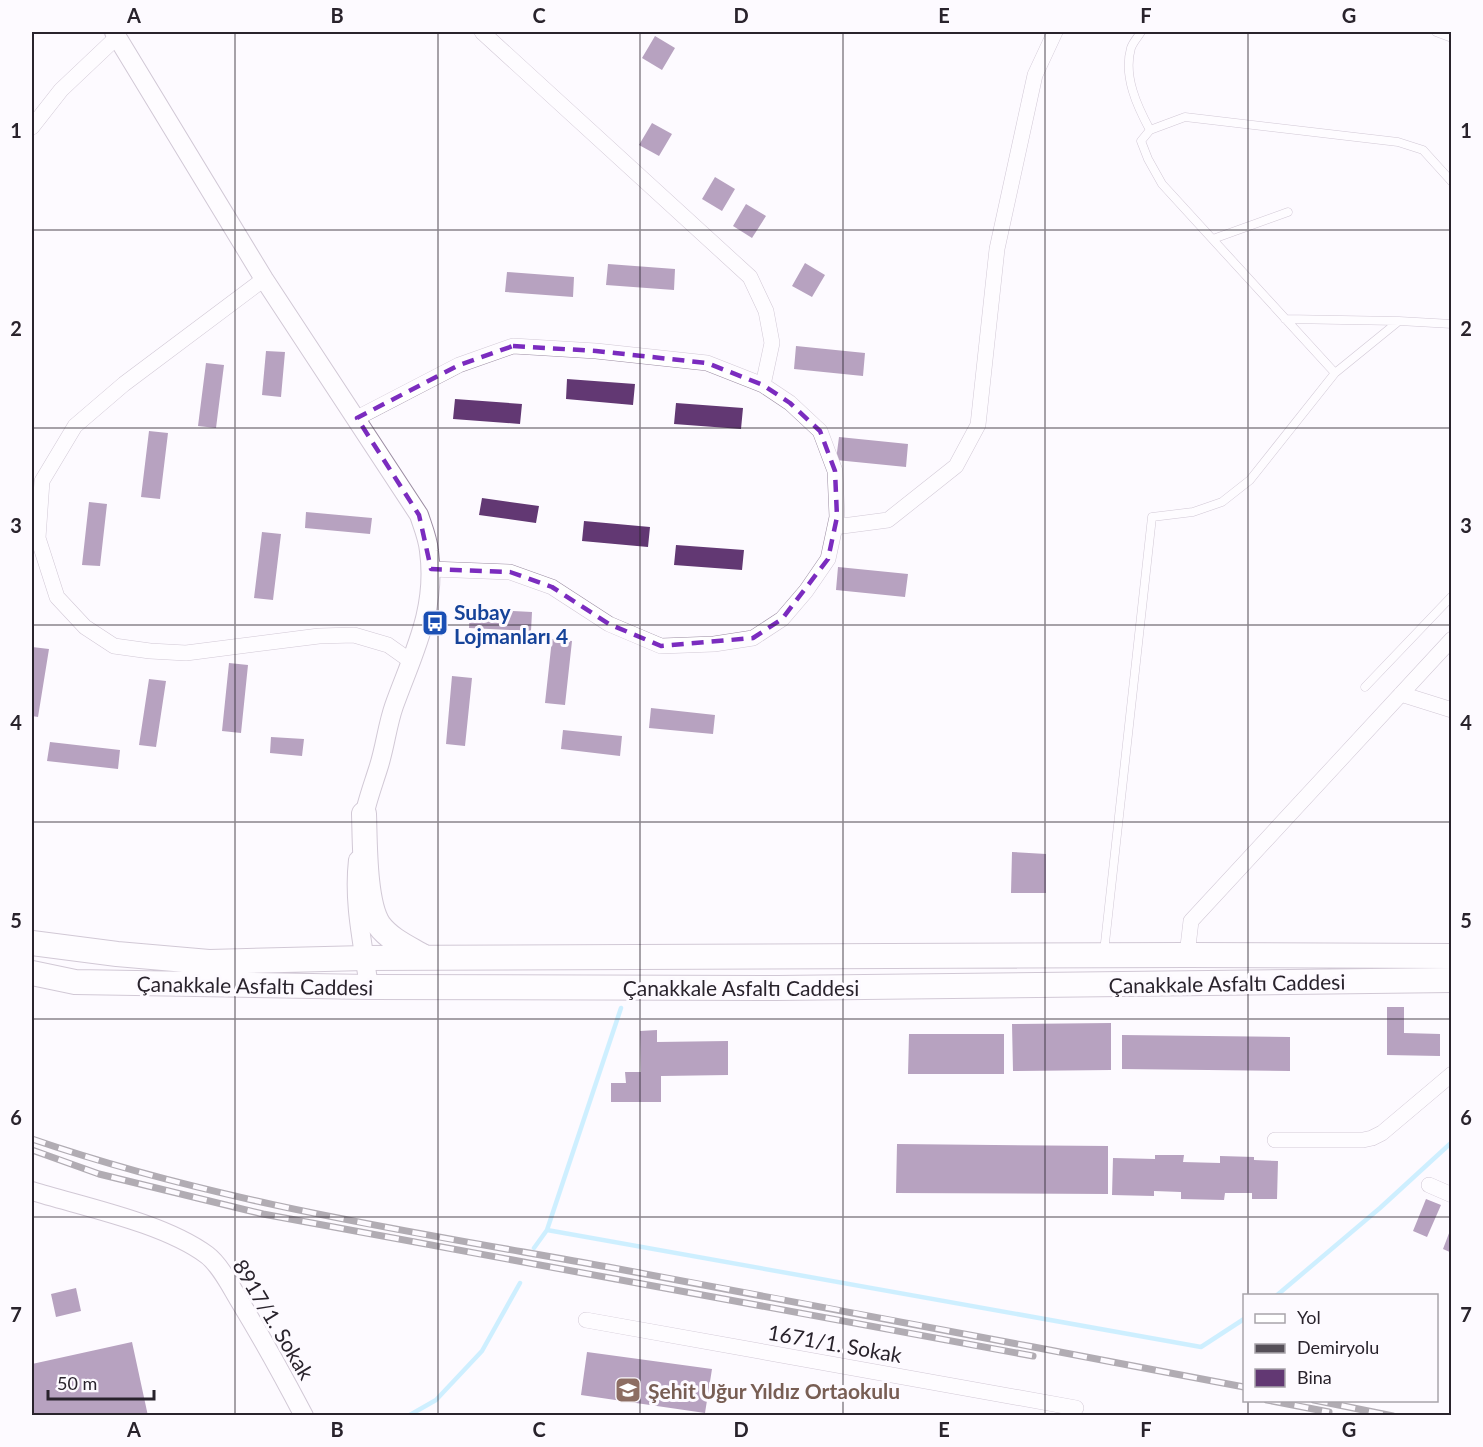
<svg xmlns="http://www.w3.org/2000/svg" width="1483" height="1447" font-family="Lato,sans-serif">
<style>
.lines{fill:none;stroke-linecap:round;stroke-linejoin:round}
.stream{stroke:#96e3ff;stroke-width:4.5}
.building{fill:#623873}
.service-casing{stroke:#9c8da3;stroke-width:9}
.minor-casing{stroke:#9c8da3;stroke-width:16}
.tertiary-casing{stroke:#9c8da3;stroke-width:20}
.trunk-casing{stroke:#9c8da3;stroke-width:26}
.service{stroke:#fff;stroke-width:8}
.minor{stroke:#fff;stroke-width:15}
.tertiary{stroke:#fff;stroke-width:18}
.trunk{stroke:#fff;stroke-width:24}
.rail-casing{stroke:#554f58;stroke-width:7}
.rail{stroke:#fdfaff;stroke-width:4.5;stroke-dasharray:14;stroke-linecap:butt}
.marked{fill:none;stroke:#7b2cbf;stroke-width:4.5;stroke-dasharray:12 8;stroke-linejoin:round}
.grid{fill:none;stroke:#29232c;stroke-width:1.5;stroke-opacity:0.55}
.labels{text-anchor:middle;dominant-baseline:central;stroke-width:6;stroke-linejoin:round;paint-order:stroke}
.transit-label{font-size:21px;font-weight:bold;fill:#164399;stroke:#fdfaff;text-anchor:start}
.street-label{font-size:21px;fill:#29232c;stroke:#fdfaff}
.education-label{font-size:21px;font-weight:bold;fill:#785e54;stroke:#fdfaff;text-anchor:start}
.neatline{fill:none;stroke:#29232c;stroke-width:2}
.grid-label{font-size:20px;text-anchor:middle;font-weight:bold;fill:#29232c}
</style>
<rect width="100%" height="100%" fill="#fdfaff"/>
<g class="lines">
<path class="stream" d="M547,1230l74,-222
M534,1248l13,-18 654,117 43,-28
M1276,1296l104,-88 72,-66
M408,1416l28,-16 46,-49 38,-68"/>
</g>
<path class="building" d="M655,36l20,12 -13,22 -20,-12z
M652,123l20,11 -13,22 -20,-11z
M715,177l20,12 -13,22 -20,-12z
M746,204l20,12 -14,22 -19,-12z
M805,263l20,12 -13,22 -20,-11z
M608,264l67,5 -1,21 -68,-5z
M507,272l67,5 -1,20 -68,-5z
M796,346l69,7 -2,23 -69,-7z
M266,351l19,1 -4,45 -19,-2z
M206,363l18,2 -8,63 -18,-2z
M567,379l68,5 -2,21 -67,-6z
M455,399l67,5 -2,20 -67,-5z
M676,403l67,5 -2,21 -67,-5z
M149,431l19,2 -8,66 -19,-2z
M839,437l69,7 -2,23 -70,-7z
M482,498l57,8 -3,17 -57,-8z
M89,502l18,2 -7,62 -18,-1z
M306,512l66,6 -2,16 -65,-6z
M584,521l66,6 -2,20 -66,-6z
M262,532l19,2 -8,66 -19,-2z
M676,545l68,5 -2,20 -68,-5z
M838,567l70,7 -3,23 -69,-7z
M470,609l62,3 -1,19 -62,-3z
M552,639l20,2 -7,64 -20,-2z
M32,647l17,2 -11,68 -6,-1z
M229,663l19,2 -7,68 -19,-2z
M452,676l20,2 -7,68 -19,-2z
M149,679l17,2 -10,66 -17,-2z
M651,708l64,7 -2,19 -64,-6z
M563,730l59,6 -2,20 -59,-7z
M271,737l33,2 -2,17 -32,-3z
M50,742l70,8 -2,19 -71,-8z
M1012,852l34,2v39h-35z
M1387,1007h17v26l36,1v22l-53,-1z
M1111,1023v47l-98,1 -1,-47z
M657,1030v12l71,-1v34l-67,1v26h-50v-19h15l-1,-11h16l-1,-41z
M909,1034h95v40h-96z
M1122,1035l168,2v34l-168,-2z
M897,1144l211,2v48l-212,-1z
M1155,1155h29l-1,7 37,1v-7l34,1v3l24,1 -1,38h-25v-6h-27l-1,7 -43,-1v-7l-27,-1v5l-42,-1 1,-37 42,1z
M1426,1199l15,6 -14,32 -14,-6z
M1451,1228h1v25l-9,-4z
M76,1288l5,23 -25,6 -5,-23z
M132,1342l16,74h-116v-52z
M587,1352l125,17 -7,44 -124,-18z"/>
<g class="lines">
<g class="service-casing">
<path id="service" d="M1141,32c-3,5 -8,10 -10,16 -8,28 6,58 19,82
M1436,32l16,6
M1213,239l75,-27
M1285,319l114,2
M1335,373l-173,-189 -14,-25 -7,-18 9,-11 35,-13 213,25 25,8 29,32
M1365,687l87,-91
M1104,952l48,-435 41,-5 29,-10 28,-22 85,-107 64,-52 53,3"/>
</g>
<g class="minor-casing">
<path id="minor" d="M482,32l268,245 16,34 6,32 -9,42
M32,127l29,-37 56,-53
M264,279l-140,105 -49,42 -33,55 -4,57 19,59 28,30 29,19 36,5 36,2 133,-17 35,-1 34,10 24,17
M357,418l102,-53 54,-19 83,5 111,12 56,22 27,18 30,28 15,40 2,46 -9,42 -22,32 -24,28 -29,19 -39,6 -53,2 -52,-22 -57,-37 -42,-15 -79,-3
M835,527l53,-7 68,-54 22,-41 19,-176 38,-174 20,-43
M1401,694l51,16
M1187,955l4,-34 261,-282
M1275,1140h88l9,-2 10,-5 70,-59
M1429,1185l23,10
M586,1320l490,88"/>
</g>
<g class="tertiary-casing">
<path id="tertiary" d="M114,32l150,247 155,236c4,12 9,24 10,36 8,59 -16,102 -35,155 -7,20 -9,42 -16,63 -6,19 -13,37 -16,57
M358,860c-5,43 5,84 11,127
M32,1191c52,16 132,32 175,64 13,10 23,30 32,45 23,38 44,76 65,116"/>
</g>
<g class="trunk-casing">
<path id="trunk" d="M364,814c1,27 0,89 15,111 11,15 30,23 45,32
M32,943l85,11 92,8 156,-4 822,-3 265,1
M32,973l43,9 294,5 408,1 675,-8"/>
</g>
<use href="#service" class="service"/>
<use href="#minor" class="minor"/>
<use href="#tertiary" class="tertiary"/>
<use href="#trunk" class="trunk"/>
<g class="rail-casing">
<path id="rail" d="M32,1139c187,64 382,93 576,128 213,39 424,80 636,120
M32,1150l67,24 164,40 770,142
M1267,1400l62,12
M1314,1400l79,16"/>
</g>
<use href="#rail" class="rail"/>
</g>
<path d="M0 0H1483V1447H0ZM513,346l83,5 111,12 56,22 27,18 30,28 15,40 2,46 -9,42 -46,60 -29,19 -92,8 -52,-22 -57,-37 -42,-15 -79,-3 -12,-54 -62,-97 102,-53z" fill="#fdfaff" fill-opacity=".55" fill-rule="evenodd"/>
<path class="marked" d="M513,346l83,5 111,12 56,22 27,18 30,28 15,40 2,46 -9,42 -46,60 -29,19 -92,8 -52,-22 -57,-37 -42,-15 -79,-3 -12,-54 -62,-97 102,-53z"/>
<path class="grid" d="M235,32v1384M438,32v1384M640,32v1384M843,32v1384M1045,32v1384M1248,32v1264M32,230h1420M32,428h1420M32,625h1420M32,822h1420M32,1019h1420M32,1217h1420M1248,1400v16"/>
<defs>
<g id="bus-square" transform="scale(1.35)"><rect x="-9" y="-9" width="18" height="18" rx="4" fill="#1a4fb4" stroke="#fdfaff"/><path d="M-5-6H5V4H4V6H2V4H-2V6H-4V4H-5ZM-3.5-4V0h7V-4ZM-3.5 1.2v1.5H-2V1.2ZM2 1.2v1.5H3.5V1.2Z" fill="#fff"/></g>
<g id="school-square" transform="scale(1.35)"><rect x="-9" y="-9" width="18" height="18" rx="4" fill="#8d6e63" stroke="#fdfaff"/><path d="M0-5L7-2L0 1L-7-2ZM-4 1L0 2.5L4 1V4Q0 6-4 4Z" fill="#fff"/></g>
</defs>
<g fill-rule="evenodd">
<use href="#bus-square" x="435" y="623"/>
<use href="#school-square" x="628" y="1390"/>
</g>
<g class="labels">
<g class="transit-label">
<text x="454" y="611">Subay<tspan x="454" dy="24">Lojmanları 4</tspan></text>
</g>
<g class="street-label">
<text transform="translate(1227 983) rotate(-1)">Çanakkale Asfaltı Caddesi</text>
<text transform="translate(255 985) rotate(1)">Çanakkale Asfaltı Caddesi</text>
<text x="741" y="987">Çanakkale Asfaltı Caddesi</text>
<text transform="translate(274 1319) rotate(59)">8917/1. Sokak</text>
<text transform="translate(835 1343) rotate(10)">1671/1. Sokak</text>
</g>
<g class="education-label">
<text x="648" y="1390">Şehit Uğur Yıldız Ortaokulu</text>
</g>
</g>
<rect width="1483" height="1447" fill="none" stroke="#fdfaff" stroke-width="66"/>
<rect x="1243" y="1294" width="195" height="108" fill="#fdfaff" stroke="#a8a4ab" stroke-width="1.5"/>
<rect x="1255" y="1314" width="30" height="9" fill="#ffffff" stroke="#a8a4ab" stroke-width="1.5"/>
<text x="1297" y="1324" font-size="18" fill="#29232c">Yol</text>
<rect x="1255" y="1344" width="30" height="9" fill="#554f58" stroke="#a8a4ab" stroke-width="1.5"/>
<text x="1297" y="1354" font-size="18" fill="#29232c">Demiryolu</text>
<rect x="1255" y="1369" width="30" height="18" fill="#623873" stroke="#a8a4ab" stroke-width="1.5"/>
<text x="1297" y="1384" font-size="18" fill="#29232c">Bina</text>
<path d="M48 1390v9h106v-9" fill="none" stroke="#29232c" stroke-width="3"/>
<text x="57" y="1390" font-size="18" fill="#29232c" stroke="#fdfaff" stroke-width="4.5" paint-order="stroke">50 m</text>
<rect x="33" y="33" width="1417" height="1381" class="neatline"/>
<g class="grid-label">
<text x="134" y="23">A</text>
<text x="337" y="23">B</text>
<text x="539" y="23">C</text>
<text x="741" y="23">D</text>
<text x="944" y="23">E</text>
<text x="1146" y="23">F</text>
<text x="1349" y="23">G</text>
<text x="16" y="138">1</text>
<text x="1466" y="138">1</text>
<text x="16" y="336">2</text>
<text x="1466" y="336">2</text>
<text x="16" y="533">3</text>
<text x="1466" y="533">3</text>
<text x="16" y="730">4</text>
<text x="1466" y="730">4</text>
<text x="16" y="928">5</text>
<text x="1466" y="928">5</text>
<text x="16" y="1125">6</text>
<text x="1466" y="1125">6</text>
<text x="16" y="1322">7</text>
<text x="1466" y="1322">7</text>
<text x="134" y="1437">A</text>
<text x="337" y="1437">B</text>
<text x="539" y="1437">C</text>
<text x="741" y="1437">D</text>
<text x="944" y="1437">E</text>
<text x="1146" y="1437">F</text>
<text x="1349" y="1437">G</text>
</g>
</svg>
